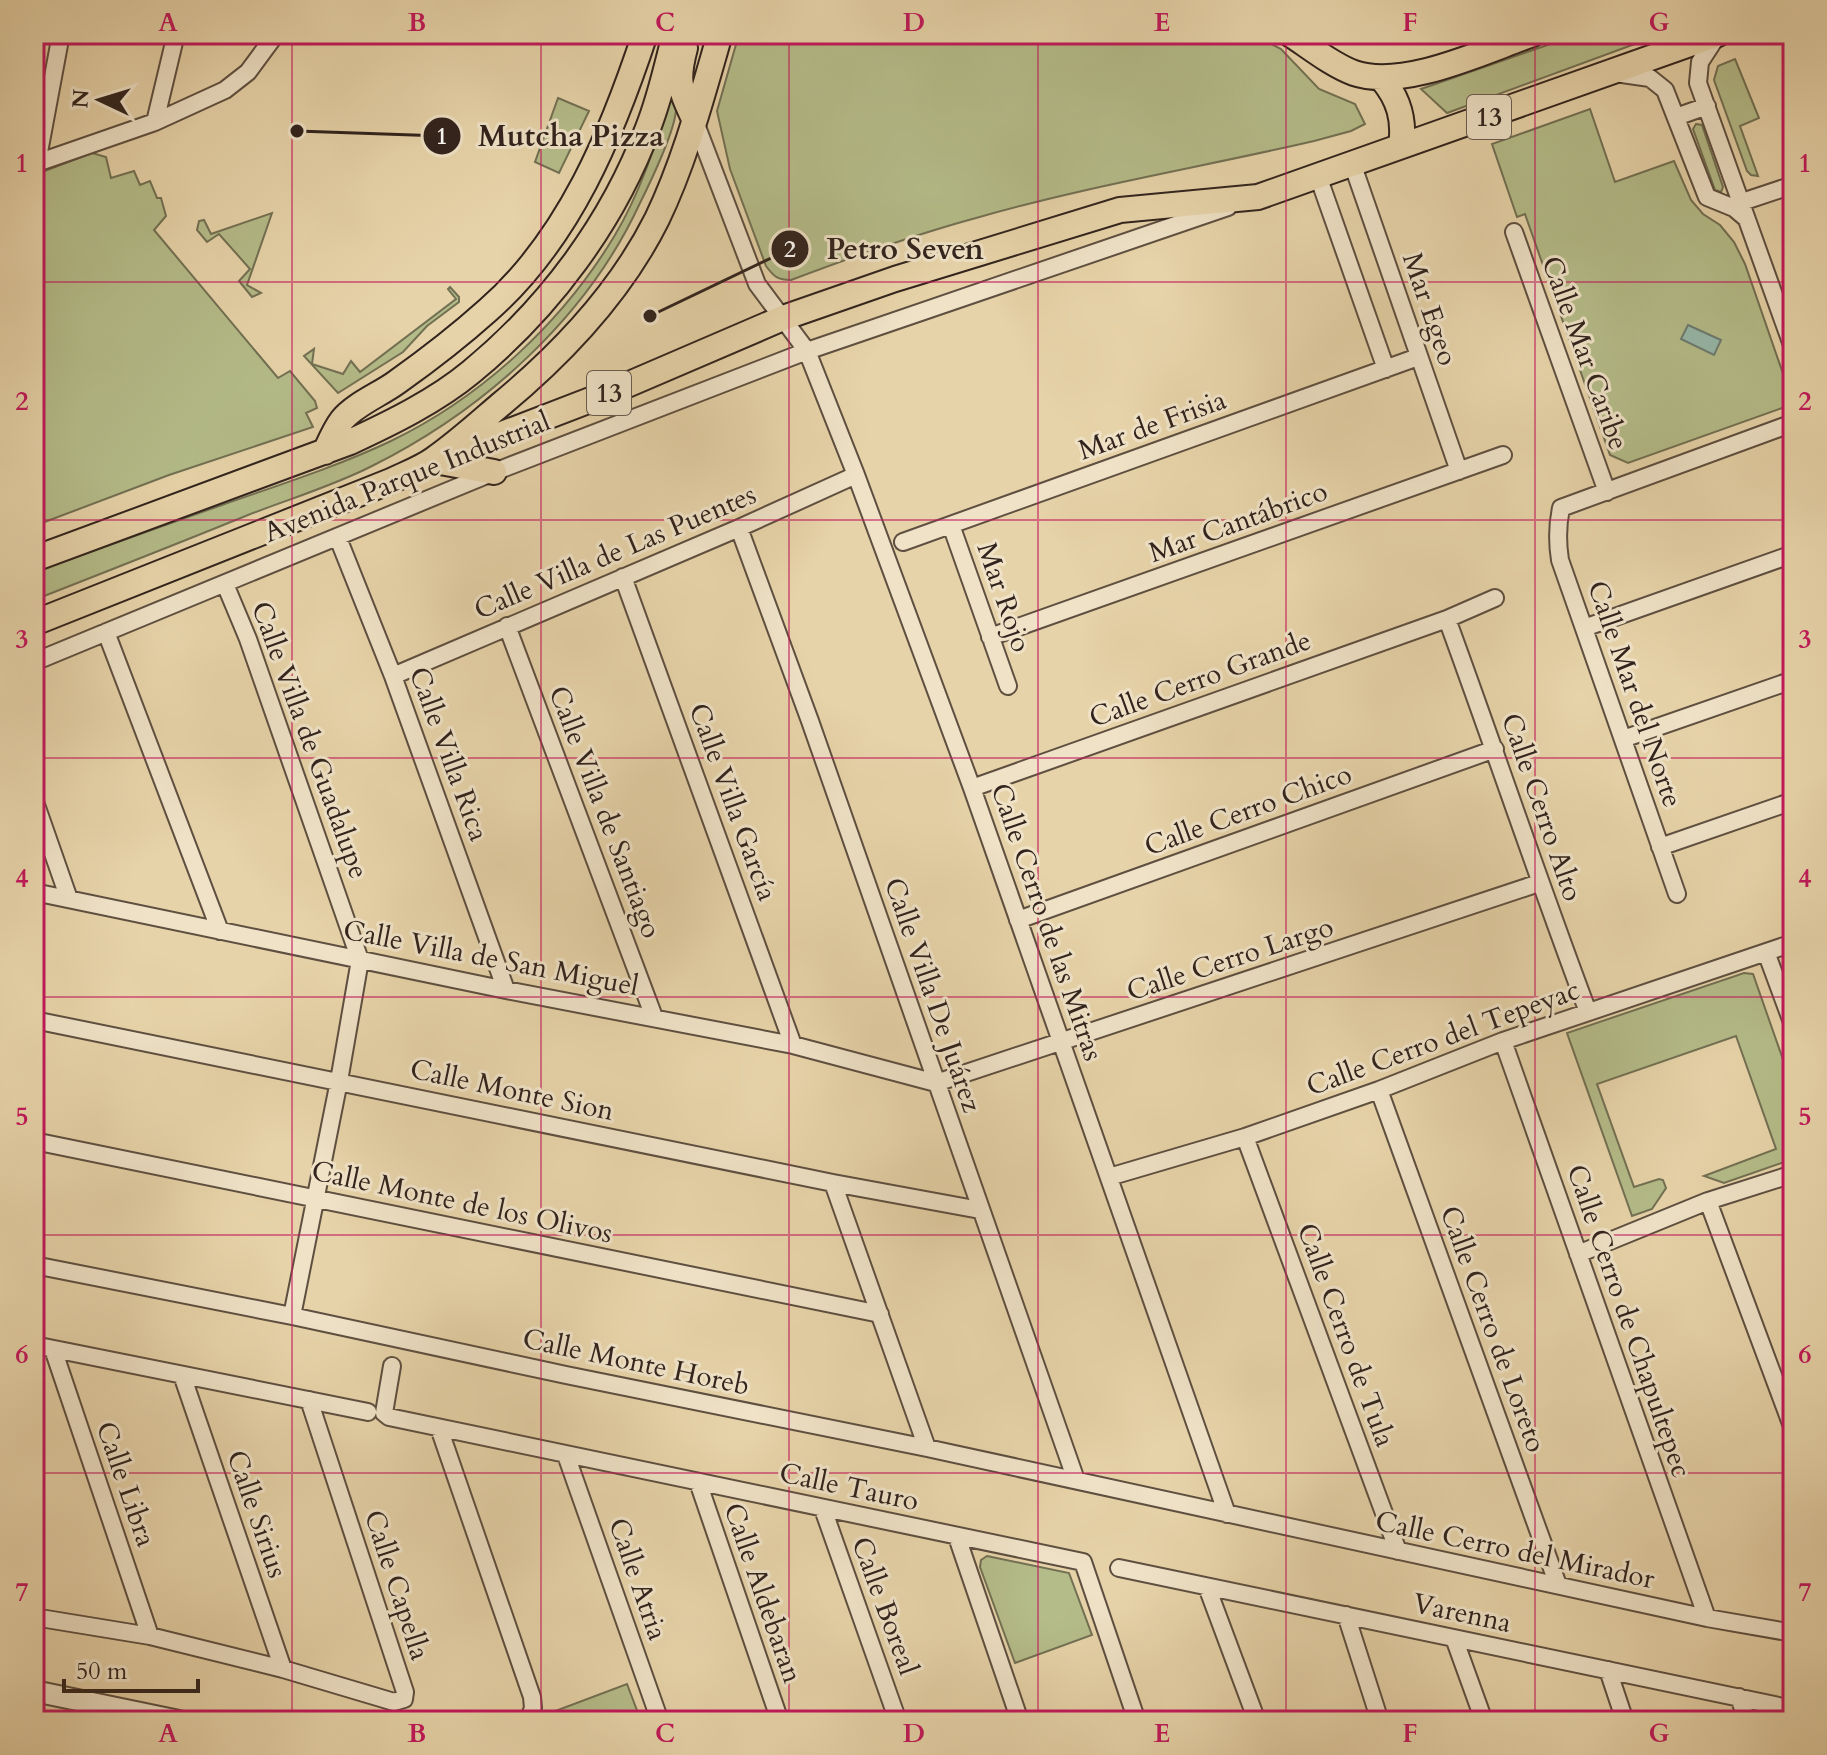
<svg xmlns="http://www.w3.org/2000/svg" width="1827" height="1755" font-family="Cardo,serif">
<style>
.green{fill:#b4bc89;stroke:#727053;stroke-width:2}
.water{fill:#97b8aa;stroke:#6e7c72;stroke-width:2}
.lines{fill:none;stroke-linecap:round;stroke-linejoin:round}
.minor-casing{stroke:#5e4f40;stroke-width:20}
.tertiary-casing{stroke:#5e4f40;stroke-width:24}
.primary-casing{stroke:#31231d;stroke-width:28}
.minor{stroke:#efe2c7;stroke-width:16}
.tertiary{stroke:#efe2c7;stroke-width:20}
.primary{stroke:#e7d3a9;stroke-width:24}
.grid{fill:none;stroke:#c2185b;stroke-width:2;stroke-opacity:0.55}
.labels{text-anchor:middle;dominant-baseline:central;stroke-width:6;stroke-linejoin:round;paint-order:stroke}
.shield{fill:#efe2c7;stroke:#6a5c50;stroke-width:2}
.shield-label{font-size:26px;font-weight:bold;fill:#31231d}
.street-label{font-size:28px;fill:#31231d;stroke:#efe2c7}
.leader{fill:none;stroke:#31231d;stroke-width:3}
.callout-dot{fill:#31231d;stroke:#efe2c7;stroke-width:3}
.mark-label{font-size:24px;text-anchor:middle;font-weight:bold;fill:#fff}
.callout-label{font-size:30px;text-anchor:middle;font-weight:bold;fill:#31231d;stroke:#efe2c7;stroke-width:6;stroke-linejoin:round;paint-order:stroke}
.neatline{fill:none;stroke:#c2185b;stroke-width:3}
.grid-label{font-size:26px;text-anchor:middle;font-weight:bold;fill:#c2185b}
</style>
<rect width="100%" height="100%" fill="#e7d3a9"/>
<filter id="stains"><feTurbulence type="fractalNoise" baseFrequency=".0025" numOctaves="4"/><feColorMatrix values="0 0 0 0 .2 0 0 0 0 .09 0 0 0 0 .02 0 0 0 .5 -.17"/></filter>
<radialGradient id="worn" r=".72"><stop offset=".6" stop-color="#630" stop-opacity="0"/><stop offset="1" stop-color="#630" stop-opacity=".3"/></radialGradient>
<path class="green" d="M739,34h513l29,15 38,40 36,15 10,20 -14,7 -37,10c-112,26 -227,45 -338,77 -63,17 -124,39 -185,62 -13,0 -17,-3 -25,-14l-36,-97 -13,-58z
M1579,34h83l-215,79 -26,-24z
M1735,59l24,59 -19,8 18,50 -7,-1 -4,-4 -33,-91 4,-14z
M673,89c1,6 3,12 3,18 1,20 -26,76 -36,96 -53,115 -156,207 -268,263 -39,20 -83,33 -124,49 -71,29 -143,57 -214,85v-28c62,-22 125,-45 188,-67 57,-20 114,-38 169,-64 91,-44 172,-119 224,-206 27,-45 42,-96 58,-146z
M558,98l31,13 -30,62 -24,-11z
M1590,109l25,73 59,-21 17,39 12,14 17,11 14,17 11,22 43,124 2,13 -5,6 -157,56 -18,-8 -84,-238 -1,-3 -8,3 -25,-73z
M1696,124l6,1 21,62 -2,5 -6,-2 -22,-61z
M92,153l14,4 5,21 23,-7 6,14 10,-4 7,17h4l5,18 -12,14 124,148 12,-7 25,30 2,7 -11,5 7,14 -144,48 -135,51v-351z
M272,213l-25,72 14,8 -9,4 -13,-16 11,-12 -31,-35 -12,8 -10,-12 2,-9 5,-1 7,14z
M450,287l9,10v5l-32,24 -24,26 -65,41 -34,-37 10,-7 -2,15 31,10 8,-13 9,11 96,-73 -8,-10z
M1744,973l9,1 40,114v71l-69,24 -20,-7 72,-27 -40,-113 -139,48 37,103 25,-8 4,1 3,8 -14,21 -20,7 -65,-183z
M987,1556l82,17 23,62 -77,28 -35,-96 1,-7z
M627,1684l14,37h-93l2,-8z"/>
<path class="water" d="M1688,325l33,15 -7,15 -33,-16z"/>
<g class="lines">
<g class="minor-casing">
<path id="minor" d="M1717,36l-17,26 -2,21 95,265
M1615,73l35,5 15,12 42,107 27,11 13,11
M1676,117l31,-11
M694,119l63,165 50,67 49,124 116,313 255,726
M155,122l21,-88
M37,163l24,-129
M1352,163l107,308
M34,164l121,-42 70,-32 23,-18 28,-38
M1318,176l68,193
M1742,202l51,-17
M1514,232l93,260
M951,525l57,161
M739,528l71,193 266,759
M338,538l55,138 113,314
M903,542l515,-185
M623,577l170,468
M225,584l23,55 112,321 -21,121 -47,235
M1447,619c48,131 92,263 141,393
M507,626l147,391
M1584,628l209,-74
M106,632l114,299
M990,637l513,-182
M34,662l460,-190 313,-121 421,-144
M393,676l346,-148 117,-53
M1623,739l170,-59
M972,788l475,-169 48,-21
M34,799l35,100
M1660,847l133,-46
M34,892l472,98 287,55 143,38 603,-200
M1677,894l-117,-334c-3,-19 -3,-33 1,-52l232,-85
M1018,920l477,-171
M1766,952l27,73
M34,1020l799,163 147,27
M1503,1041l204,577
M1379,1090l179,495
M1245,1137l153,414
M34,1141l846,173
M1109,1177l136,-40 134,-47 124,-49 290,-98
M833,1183l94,265
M1708,1201l85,228
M1578,1254l130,-53 85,-27
M34,1265l258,51 274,59 361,73 780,170 86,15
M34,1345l334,67
M53,1349l97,287
M392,1366l-8,47 5,4 694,145 54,159
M182,1375l101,294
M439,1428l93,269 1,11 -5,13
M566,1455l94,266
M698,1482l82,239
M823,1509l75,212
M957,1537l63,184
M1119,1568l674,141
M1207,1587l50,134
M1346,1615l34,106
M34,1617l116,19 133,33 111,33 10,-3 1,-7 -96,-292
M1454,1638l30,83
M1608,1670l17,51
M1739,1697l8,24"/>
</g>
<g class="tertiary-casing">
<path id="tertiary" d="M34,1691l145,30"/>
</g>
<g class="primary-casing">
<path id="primary" d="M1290,34c20,13 42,31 64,39 50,17 130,-22 179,-39
M685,48c-9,34 -5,40 9,71
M1382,79c17,20 23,41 19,67
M325,452c5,-11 10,-23 17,-32 13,-16 39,-26 55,-38 31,-22 62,-46 91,-72 81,-71 124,-176 157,-276
M432,461l174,-67 177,-76 112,-39 225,-69 138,-13 460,-163
M435,461l59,11
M34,559l316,-117c41,-19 86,-41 121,-70 78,-64 142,-150 177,-244 12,-30 19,-63 27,-94
M34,623l357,-142c14,-7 31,-13 43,-22 23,-16 45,-36 66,-54 63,-52 120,-112 157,-186 28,-58 45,-123 63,-185"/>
</g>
<use href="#minor" class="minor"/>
<use href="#tertiary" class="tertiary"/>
<use href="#primary" class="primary"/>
</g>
<path class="grid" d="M292,34v1687M541,34v1687M789,34v1687M1038,34v1687M1286,34v1687M1535,34v1687M34,282h1759M34,520h1759M34,758h1759M34,997h1759M34,1235h1759M34,1473h1759"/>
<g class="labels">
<g class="shield">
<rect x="1467" y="95" width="44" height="44" rx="6"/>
<rect x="587" y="371" width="44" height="44" rx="6"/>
</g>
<g class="shield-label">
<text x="1489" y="117">13</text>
<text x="609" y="393">13</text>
</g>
<g class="street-label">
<text transform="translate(1430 309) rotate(71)">Mar Egeo</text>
<text transform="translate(1585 353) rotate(70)">Calle Mar Caribe</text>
<text transform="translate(1152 425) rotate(-20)">Mar de Frisia</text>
<text transform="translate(407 477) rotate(-22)">Avenida Parque Industrial</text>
<text transform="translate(1238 522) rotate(-20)">Mar Cantábrico</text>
<text transform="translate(615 552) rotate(-23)">Calle Villa de Las Puentes</text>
<text transform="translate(1004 597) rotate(71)">Mar Rojo</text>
<text transform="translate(1200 679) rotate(-20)">Calle Cerro Grande</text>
<text transform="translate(1635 694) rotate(71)">Calle Mar del Norte</text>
<text transform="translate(310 740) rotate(70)">Calle Villa de Guadalupe</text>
<text transform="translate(449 754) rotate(70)">Calle Villa Rica</text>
<text transform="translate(733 802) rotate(70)">Calle Villa García</text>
<text transform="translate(1542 807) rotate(71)">Calle Cerro Alto</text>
<text transform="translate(1248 810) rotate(-20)">Calle Cerro Chico</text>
<text transform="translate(605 812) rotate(69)">Calle Villa de Santiago</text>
<text transform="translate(1047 922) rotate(71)">Calle Cerro de las Mitras</text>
<text transform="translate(491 958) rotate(11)">Calle Villa de San Miguel</text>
<text transform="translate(1230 959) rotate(-18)">Calle Cerro Largo</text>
<text transform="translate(933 995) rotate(71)">Calle Villa De Juárez</text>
<text transform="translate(1443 1038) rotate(-20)">Calle Cerro del Tepeyac</text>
<text transform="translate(512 1090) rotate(12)">Calle Monte Sion</text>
<text transform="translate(462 1202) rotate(12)">Calle Monte de los Olivos</text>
<text transform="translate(1629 1321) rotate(71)">Calle Cerro de Chapultepec</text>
<text transform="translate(1493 1329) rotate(70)">Calle Cerro de Loreto</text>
<text transform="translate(1346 1335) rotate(70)">Calle Cerro de Tula</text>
<text transform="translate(636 1362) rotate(12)">Calle Monte Horeb</text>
<text transform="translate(126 1484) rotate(71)">Calle Libra</text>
<text transform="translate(849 1487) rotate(12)">Calle Tauro</text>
<text transform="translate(257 1514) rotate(71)">Calle Sirius</text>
<text transform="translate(1515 1550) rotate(12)">Calle Cerro del Mirador</text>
<text transform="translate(638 1579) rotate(71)">Calle Atria</text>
<text transform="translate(397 1585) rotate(72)">Calle Capella</text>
<text transform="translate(763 1593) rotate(71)">Calle Aldebaran</text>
<text transform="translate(885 1606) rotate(70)">Calle Boreal</text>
<text transform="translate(1462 1613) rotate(12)">Varenna</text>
</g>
</g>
<path class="leader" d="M297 131L442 136M650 316L790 249"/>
<g class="callout-dot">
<circle cx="297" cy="131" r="8"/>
<circle cx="650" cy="316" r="8"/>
<circle cx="442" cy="136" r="20"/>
<circle cx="790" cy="249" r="20"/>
</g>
<g class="mark-label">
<text x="442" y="144">1</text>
<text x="790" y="257">2</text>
</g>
<g class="callout-label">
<text x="571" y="146">Mutcha Pizza</text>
<text x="905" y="259">Petro Seven</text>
</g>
<rect width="1827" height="1755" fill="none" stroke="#e7d3a9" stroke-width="88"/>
<g transform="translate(100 100) rotate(274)" stroke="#efe2c7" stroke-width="6" paint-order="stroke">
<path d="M0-6L14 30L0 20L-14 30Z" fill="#31231d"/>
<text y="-12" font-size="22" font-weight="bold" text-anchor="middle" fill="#31231d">N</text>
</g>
<path d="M64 1679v12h134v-12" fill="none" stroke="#31231d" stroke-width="4"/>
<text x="76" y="1679" font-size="24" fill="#31231d" stroke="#efe2c7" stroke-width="6" paint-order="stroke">50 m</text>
<rect x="44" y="44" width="1739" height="1667" class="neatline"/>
<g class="grid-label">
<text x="168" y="31">A</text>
<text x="417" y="31">B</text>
<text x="665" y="31">C</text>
<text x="914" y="31">D</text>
<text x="1162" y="31">E</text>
<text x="1410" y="31">F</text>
<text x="1659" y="31">G</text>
<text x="22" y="172">1</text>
<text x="1805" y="172">1</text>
<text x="22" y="410">2</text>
<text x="1805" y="410">2</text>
<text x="22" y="648">3</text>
<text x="1805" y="648">3</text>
<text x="22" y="887">4</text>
<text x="1805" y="887">4</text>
<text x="22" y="1125">5</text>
<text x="1805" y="1125">5</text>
<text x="22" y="1363">6</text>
<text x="1805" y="1363">6</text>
<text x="22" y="1601">7</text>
<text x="1805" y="1601">7</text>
<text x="168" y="1742">A</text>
<text x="417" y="1742">B</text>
<text x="665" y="1742">C</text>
<text x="914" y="1742">D</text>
<text x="1162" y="1742">E</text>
<text x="1410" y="1742">F</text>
<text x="1659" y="1742">G</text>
</g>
<rect width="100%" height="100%" filter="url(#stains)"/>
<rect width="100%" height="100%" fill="url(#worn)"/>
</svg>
